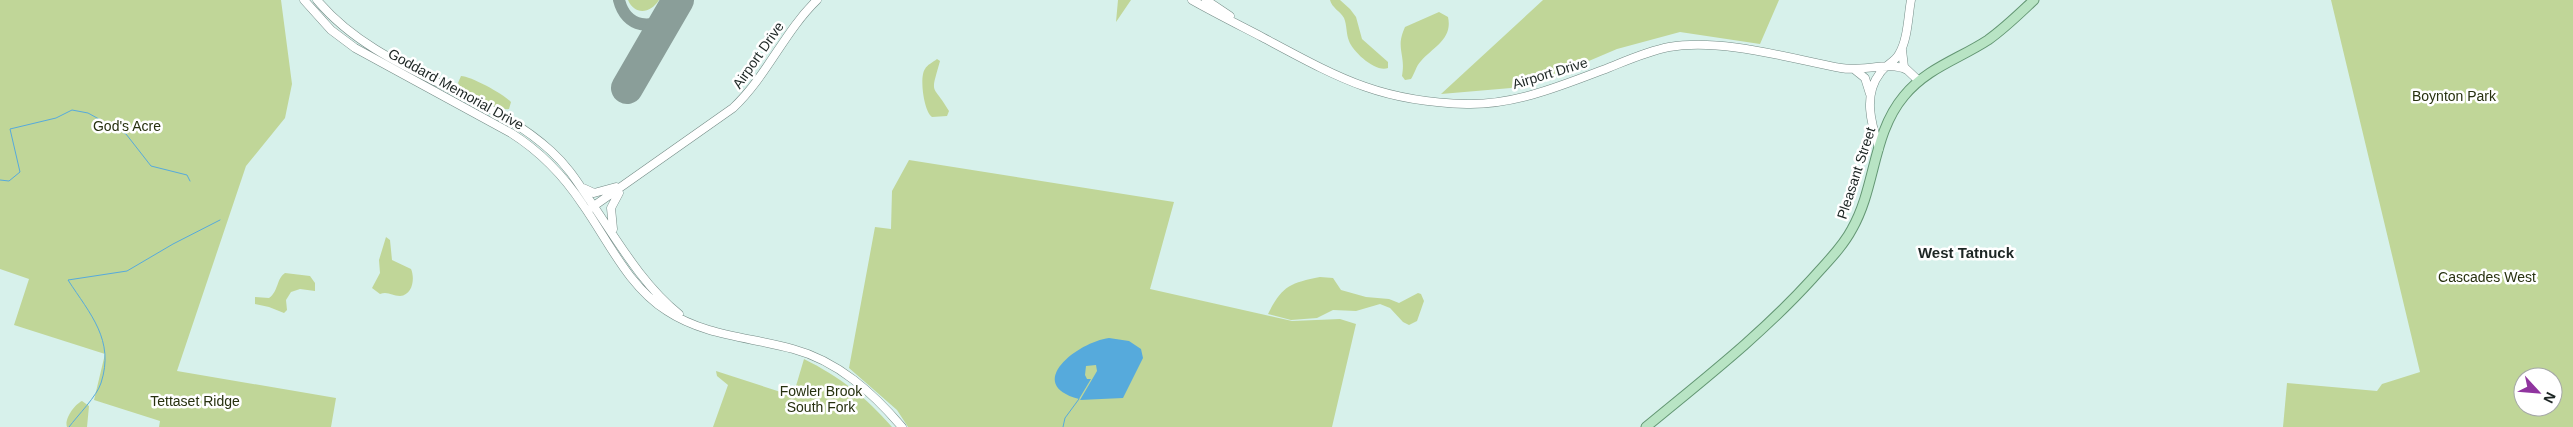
<svg xmlns="http://www.w3.org/2000/svg" width="2573" height="427" font-family="Helvetica,sans-serif">
<style>
.green{fill:#c0d698;fill-rule:evenodd}
.water{fill:#56aadc}
.lines{fill:none;stroke-linecap:round;stroke-linejoin:round}
.stream{stroke:#56aadc;stroke-width:1}
.taxiway{stroke:#8a9e99;stroke-width:12}
.runway{stroke:#8a9e99;stroke-width:32}
.secondary-casing{stroke:#748b86;stroke-width:9}
.primary-casing{stroke:#639673;stroke-width:11}
.secondary{stroke:#fff;stroke-width:8}
.primary{stroke:#b8e4c4;stroke-width:9}
.labels{text-anchor:middle;dominant-baseline:central;stroke-width:5;stroke-linejoin:round;paint-order:stroke}
.street-label{font-size:14px;fill:#1d2624;stroke:#fff}
.park-label{font-size:14px;fill:#27310f;stroke:#fff}
.neighbourhood-label{font-size:15px;font-weight:bold;fill:#1d2624;stroke:#fff}
</style>
<rect width="100%" height="100%" fill="#d7f1eb"/>
<path class="green" d="M0,0h281l11,84 -7,34 -39,48 -69,205 159,27 -5,29h-172l1,-6 -66,-21 11,-46 -91,-29 15,-46 -29,-10z
M628,0h31c-8,13 -24,16 -31,0z
M1118,0h13l-15,22z
M1330,0h10l10,9 6,8 6,22 26,23v6c-12,5 -35,-16 -39,-27 -3,-7 -2,-16 -5,-23 -4,-7 -12,-10 -14,-18z
M1543,0h236l-19,44 -80,-12 -63,17 -47,20 -59,19 -70,6z
M2331,0h242v427h-290l4,-44 90,8 5,-7 38,-12zM2523,377h30v30h-30z
M1439,12l9,5c5,22 -15,30 -27,44 -5,5 -6,12 -10,18l-6,1 -3,-4c4,-22 -7,-27 3,-49z
M937,59l3,2c-10,36 -8,21 9,50l-2,5 -15,1c-8,-5 -13,-40 -7,-48 2,-4 8,-7 12,-10z
M461,76c10,0 44,19 50,26l-2,7c-9,2 -48,-18 -51,-26z
M909,160l265,42 -24,87 142,32 48,-2 16,5 -24,103h-424l-11,-17 -48,-42 26,-141 16,2 1,-38z
M386,237l4,3 2,20 19,9c4,9 2,26 -11,27 -8,0 -12,-5 -20,-2l-8,-6 8,-15 -1,-13z
M285,273l25,3 5,7v8l-15,-2 -9,3 -5,8 1,10 -3,3 -15,-6 -14,-3v-7l14,1c10,-7 7,-19 16,-25z
M1320,277l13,1 8,12 25,7 23,2 10,4 19,-10 3,1 3,7 -7,20 -8,4 -6,-3 -13,-14 -10,-4 -24,7 -23,-1 -16,8 -26,2 -23,-6c14,-28 22,-31 52,-37z
M804,359c36,18 62,38 88,68h-179l15,-42 -11,-9 -1,-5 77,25z
M82,401l7,5 -2,21h-20c-3,-8 8,-23 15,-26z"/>
<path class="water" d="M1109,338l20,3 12,8 2,9 -20,40 -43,2 17,-29 -1,-6 -10,1 -1,9 2,4h4l-12,20c-56,-15 -1,-57 30,-61z"/>
<g class="lines">
<path class="stream" d="M0,180l9,1 11,-9 -10,-43 46,-11 16,-8 16,3 38,21 25,32 36,9 3,6
M69,427c9,-12 28,-31 32,-44 14,-43 -11,-69 -33,-103l59,-9 46,-27 47,-24
M1063,427l2,-9 14,-19"/>
<path class="taxiway" d="M619,0c7,28 34,32 52,12"/>
<path class="runway" d="M627,88l51,-88"/>
<g class="secondary-casing">
<path id="secondary" d="M304,0l27,30 24,18 156,85c30,19 53,43 72,72 26,37 45,81 84,106 38,25 83,26 126,38 45,12 80,44 109,78
M317,0c61,73 165,88 234,151 19,17 30,37 44,57 25,37 49,78 84,106
M1192,0c23,13 47,25 70,37 75,40 117,65 205,67 49,1 96,-19 141,-36 20,-8 40,-17 61,-21 53,-9 119,11 172,21 21,4 49,-7 66,2
M1206,0l24,16
M1902,50l2,17 15,14
M1855,70l10,8 5,16
M1879,148c-8,-25 -16,-53 1,-75 5,-8 15,-11 19,-19 9,-15 9,-38 12,-54
M583,188l11,5 22,-6
M591,208l142,-100c34,-32 51,-76 84,-108
M613,229l-2,-21 8,-15"/>
</g>
<g class="primary-casing">
<path id="primary" d="M1646,427c58,-48 115,-92 166,-148 14,-16 30,-31 40,-50 24,-42 20,-95 52,-133 23,-28 55,-37 84,-56 17,-12 31,-26 46,-40"/>
</g>
<use href="#secondary" class="secondary"/>
<use href="#primary" class="primary"/>
</g>
<g class="labels">
<g class="street-label">
<text transform="translate(758 55) rotate(-55)">Airport Drive</text>
<text transform="translate(1550 73) rotate(-17)">Airport Drive</text>
<text transform="translate(456 89) rotate(29)">Goddard Memorial Drive</text>
<text transform="translate(1856 173) rotate(-72)">Pleasant Street</text>
</g>
<g class="park-label">
<text x="2454" y="96">Boynton Park</text>
<text x="127" y="126">God's Acre</text>
<text x="2487" y="277">Cascades West</text>
<text x="821" y="391">Fowler Brook<tspan x="821" dy="16">South Fork</tspan></text>
<text x="195" y="401">Tettaset Ridge</text>
</g>
<g class="neighbourhood-label">
<text x="1966" y="252">West Tatnuck</text>
</g>
</g>
<g transform="translate(2538 392) rotate(116)"><circle r="24" fill="#ffffff" stroke="#a5a8a7"/>
<path d="M0-4L9 19L0 12L-9 19Z" fill="#90359f"/>
<text y="-8" font-size="14" font-weight="bold" text-anchor="middle" fill="#1d2624">N</text>
</g>
</svg>
